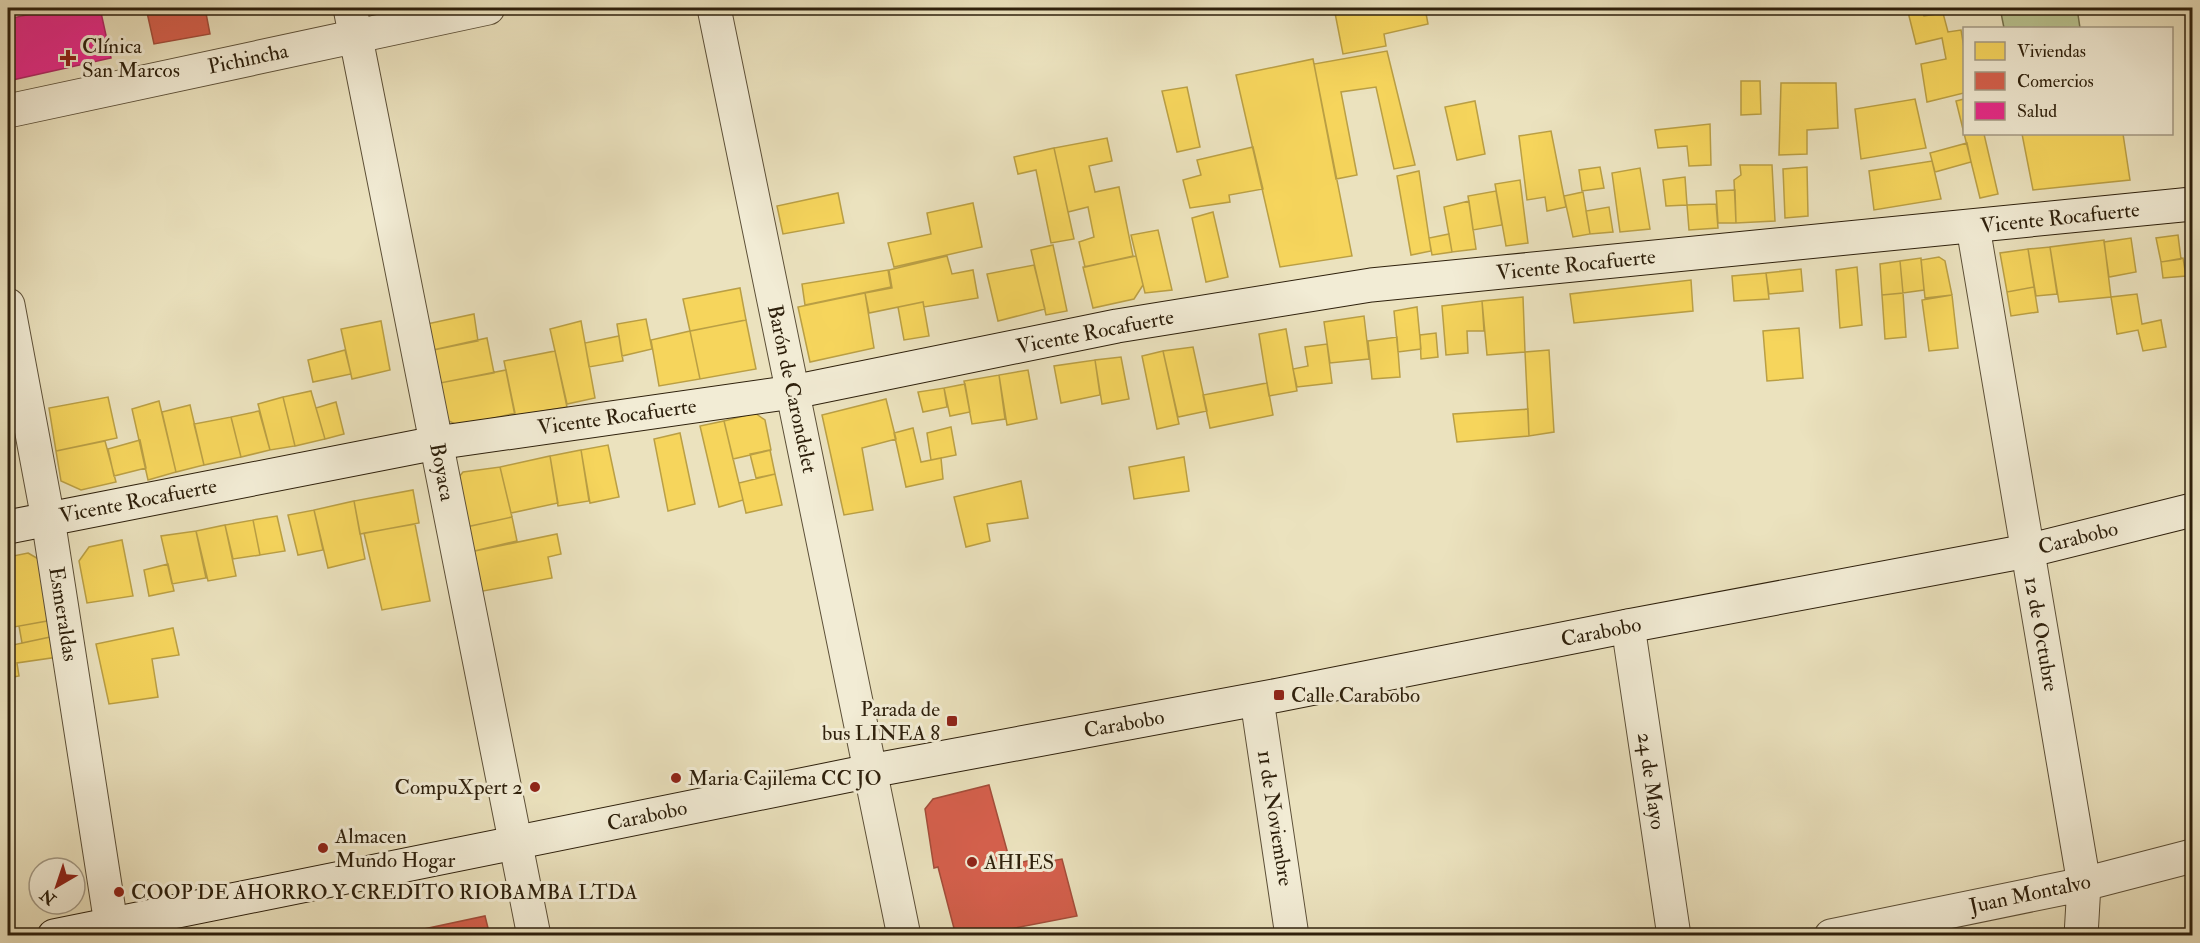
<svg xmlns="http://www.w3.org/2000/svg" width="2200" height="943" font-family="'IM FELL Double Pica',serif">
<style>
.green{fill:#b9c390;stroke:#74724e;stroke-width:1.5}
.homes{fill:#f6d55c;stroke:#ba9f44;stroke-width:1.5}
.shops{fill:#d6604d;stroke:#a44d3a;stroke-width:1.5}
.health{fill:#e7298a;stroke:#b02664;stroke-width:1.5}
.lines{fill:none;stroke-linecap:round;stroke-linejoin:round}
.street-casing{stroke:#5d5038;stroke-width:35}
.secondary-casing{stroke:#2e200c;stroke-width:35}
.street{stroke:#f2ecd5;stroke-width:33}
.secondary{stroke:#f2ecd5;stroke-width:33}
.poi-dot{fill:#8f2418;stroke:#f2ecd5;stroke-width:2}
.labels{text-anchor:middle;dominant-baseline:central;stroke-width:6;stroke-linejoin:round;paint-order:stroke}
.poi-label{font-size:21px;fill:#2e200c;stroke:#f2ecd5;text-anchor:start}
.street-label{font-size:21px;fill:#2e200c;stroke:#f2ecd5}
</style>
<rect width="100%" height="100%" fill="#ebe2be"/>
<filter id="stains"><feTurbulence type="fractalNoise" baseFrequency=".00333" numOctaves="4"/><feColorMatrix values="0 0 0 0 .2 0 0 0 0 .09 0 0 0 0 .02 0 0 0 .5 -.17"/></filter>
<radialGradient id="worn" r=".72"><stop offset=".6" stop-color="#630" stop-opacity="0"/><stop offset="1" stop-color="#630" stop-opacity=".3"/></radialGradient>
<path class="green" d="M2000,8h77l3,20h-76z"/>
<path class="homes" d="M1334,8h91l3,16 -44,10 2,12 -43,8z
M1907,8h14l3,8 19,-3 5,19 13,-2 3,18v45l-37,9 -6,-38 25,-5 -4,-21 -26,6z
M1387,51l28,114 -21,4 -18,-82 -35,5 16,83 -21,4 -22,-115z
M1313,59l39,197 -72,11 -44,-192z
M1741,81h19l1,33 -20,1z
M1781,83h55l2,45 -31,2v24l-28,1z
M1187,87l13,60 -23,5 -15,-61z
M1915,99l11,49 -65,11 -6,-50z
M1964,99v35h20l14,60 -18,4 -24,-97z
M1475,101l10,53 -28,6 -12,-53z
M1710,124l1,41 -22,1 -2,-20 -29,2 -3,-18z
M1551,131l15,76 -19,4 -2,-14 -18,3 -8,-64z
M2022,134h101l7,46 -97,10z
M1107,138l5,23 -23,5 6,26 24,-5 14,69 -48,11 -6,-25 15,-5 -6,-30 -20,5 -14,-64z
M1967,143l4,19 -36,10 -5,-19z
M1253,147l10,42 -34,6 1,7 -40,6 -7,-28 18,-5 -4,-15z
M1054,148l20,91 -23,4 -15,-73 -18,4 -4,-17z
M1932,161l9,38 -67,11 -5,-39z
M1740,165h32l3,56 -39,2 -2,-43 7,-5z
M1600,167l4,21 -22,3 -3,-21z
M1807,167l1,49 -23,2 -2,-49z
M1640,168l10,61 -30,3 -8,-59z
M1419,171l12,80 -20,4 -14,-79z
M1685,177l2,28 -21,1 -3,-26z
M1520,180l8,63 -22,3 -11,-62z
M1735,190l1,33h-18l-2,-32z
M1496,191l6,34 -29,5 -5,-34z
M1583,192l7,42 -17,3 -9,-41z
M838,193l6,30 -61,11 -6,-28z
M1469,201l7,48 -24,3 -8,-45z
M973,203l9,44 -88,20 -6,-24 43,-9 -4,-21z
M1716,204l2,24 -29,2 -2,-25z
M1609,207l4,25 -23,2 -4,-23z
M1213,212l15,65 -22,5 -14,-64z
M1158,230l14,60 -27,3 -14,-58z
M1449,234l3,18 -20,3 -3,-17z
M2178,235l3,24 -20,3 -5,-24z
M2131,238l5,34 -27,5 -5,-35z
M2104,240l7,57 -52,5 -9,-55z
M1053,245l14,66 -21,4 -15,-65z
M2050,247l7,47 -21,2 -8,-47z
M2028,249l6,38 -27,5 -7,-39z
M947,256l5,18 21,-4 5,28 -54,9 -1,-5 -54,11 -4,-20 27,-5 -3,-18z
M1136,256l7,29 -9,14 -41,9 -10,-41z
M1939,257l6,4 7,34 -27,3 -4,-38z
M1921,258l3,32 -21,3 -3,-32z
M2183,258l3,18 -23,2 -2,-16z
M1900,261l3,32 -21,2 -2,-31z
M1034,265l11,44 -47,12 -11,-47z
M1857,267l5,58 -22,3 -4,-58z
M1801,269l2,22 -34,3 -3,-21z
M888,270l3,17 -86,18 -3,-21z
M1766,273l3,26 -35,2 -2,-25z
M1691,280l2,31 -119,12 -4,-29z
M2034,287l4,25 -27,4 -4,-24z
M740,288l6,32 -56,11 -7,-32z
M865,293l9,55 -64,14 -12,-55z
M1903,293l3,44 -21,2 -3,-44z
M2137,294l5,30 19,-4 5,27 -23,4 -5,-21 -21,4 -6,-37z
M1952,295l6,53 -29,3 -7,-51z
M1523,297l2,55 -38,3 -5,-54z
M1482,301l2,30h-17l1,22 -22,2 -4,-49z
M923,302l6,34 -25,4 -6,-33z
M1417,307l4,42 -23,3 -4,-41z
M474,314l4,27 -50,10 -6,-26z
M1364,316l5,43 -39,4 -6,-41z
M646,319l6,30 -30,7 -5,-32z
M746,320l10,49 -56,10 -10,-48z
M381,321l9,49 -38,9 -11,-50z
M581,321l14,77 -28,6 -17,-75z
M1799,328l4,50 -36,3 -4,-50z
M1286,329l11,62 -28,5 -10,-62z
M690,331l10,48 -41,7 -8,-46z
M1436,333l2,24 -17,2 -1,-24z
M619,336l4,25 -34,6 -4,-24z
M1397,337l3,40 -28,2 -4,-38z
M487,338l7,35 -59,11 -7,-33z
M1327,344l5,39 -35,4 -4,-18 15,-3 -3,-19z
M1193,347l14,64 -29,6 -15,-66z
M345,350l6,24 -38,8 -5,-22z
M1549,350l5,82 -25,4 -4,-84z
M555,351l12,56 -52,9 -11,-55z
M1163,351l16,73 -22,5 -15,-73z
M1121,357l8,42 -27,5 -7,-44z
M1095,360l5,35 -39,8 -7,-37z
M506,370l9,43 -55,13 -16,-7 -9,-35z
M1028,370l9,49 -30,6 -8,-50z
M999,375l6,44 -33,5 -8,-43z
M1267,383l6,32 -63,13 -7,-33z
M965,384l5,28 -20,4 -6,-28z
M944,388l3,19 -24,5 -5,-20z
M311,391l14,48 -30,7 -12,-49z
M108,397l9,41 -61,13 -7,-43z
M283,397l12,49 -25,4 -12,-46z
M886,399l10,40 -34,9 11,62 -29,5 -22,-100z
M159,401l17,71 -28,8 -16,-71z
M336,402l8,32 -19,5 -9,-31z
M190,405l14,60 -28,7 -14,-60z
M1528,409l1,27 -72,6 -4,-28z
M259,411l11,39 -29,7 -10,-40z
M755,413l10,7 6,30 -38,9 -9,-38z
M231,417l10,40 -37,8 -10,-41z
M724,421l19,79 -24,7 -19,-81z
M951,427l5,28 -25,5 -4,-27z
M913,428l8,34 20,-4 2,21 -37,8 -12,-54z
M680,433l15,71 -27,7 -14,-72z
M140,440l6,28 -32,8 -6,-27z
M105,441l11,41 -35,8 -20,-9 -5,-30z
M608,445l11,52 -29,6 -9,-53z
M581,450l8,51 -31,5 -8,-50z
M770,450l5,24 -19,4 -6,-24z
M550,456l8,47 -47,10 -11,-46z
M1184,457l5,34 -55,8 -5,-32z
M500,467l12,50 -46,10 -11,-45 8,-10z
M775,474l7,31 -36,8 -7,-30z
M1021,481l7,37 -41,6 3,17 -24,6 -12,-50z
M413,490l6,33 -59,11 -6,-33z
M354,501l11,58 -37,9 -14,-58z
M314,510l9,40 -25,5 -10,-40z
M277,516l8,35 -25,4 -7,-35z
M512,517l5,24 -47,11 -4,-25z
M253,520l7,35 -27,4 -8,-34z
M415,524l15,77 -48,9 -18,-77z
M225,525l11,51 -28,5 -12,-50z
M196,531l10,47 -34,6 -11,-48z
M557,534l4,20 -13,3 4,21 -74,14 -8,-40z
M122,540l11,56 -46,7 -8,-42 10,-14z
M28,553l14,8 11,59 -39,7 -6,-33v-37z
M168,564l6,27 -25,5 -5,-26z
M53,620l2,16 -33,7 -3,-17z
M173,628l6,27 -27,4 6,38 -49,7 -13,-60z
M55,636l3,21 -41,6 2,13 -11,2v-32z"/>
<path class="shops" d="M146,8h59l5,26 -56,10z
M989,785l22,80 24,-6 -1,5 28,-5 15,57 -103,20h-18l-18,-69 -4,1 -9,-59 8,-10z
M485,916l5,20h-99z"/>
<path class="health" d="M58,8h42l11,50 -103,23v-62z"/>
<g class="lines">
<g class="street-casing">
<path id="street" d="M350,8l184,928
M714,8l190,928
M8,111l480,-103
M1973,227l111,657 -3,52
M8,305l40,214 63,405
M1628,626l46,310
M1257,700l35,236
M1831,936l253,-52 108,-28"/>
</g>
<g class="secondary-casing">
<path id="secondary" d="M8,527l428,-84 357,-51 324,-66 254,-41 821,-81
M54,936l816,-165 409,-76 349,-69 399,-75 165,-41"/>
</g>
<use href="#street" class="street"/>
<use href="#secondary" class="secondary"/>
</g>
<g class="poi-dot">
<path d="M65 49h6v6h6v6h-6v6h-6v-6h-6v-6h6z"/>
<rect x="1273" y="689" width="12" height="12" rx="3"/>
<rect x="946" y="715" width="12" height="12" rx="3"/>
<circle cx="676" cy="778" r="6"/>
<circle cx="535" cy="787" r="6"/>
<circle cx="323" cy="848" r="6"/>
<circle cx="972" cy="862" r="6"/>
<circle cx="119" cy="892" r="6"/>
</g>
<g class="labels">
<g class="poi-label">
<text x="82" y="46">Clínica<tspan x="82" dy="24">San Marcos</tspan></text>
<text x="1291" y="695">Calle Carabobo</text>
<text x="940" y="709" text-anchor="end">Parada de<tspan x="940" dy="24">bus LINEA 8</tspan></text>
<text x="688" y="778">Maria Cajilema CC JO</text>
<text x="523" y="787" text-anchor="end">CompuXpert 2</text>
<text x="335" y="836">Almacen<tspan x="335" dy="24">Mundo Hogar</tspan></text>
<text x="984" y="862">AHI ES</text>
<text x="131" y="892">COOP DE AHORRO Y CREDITO RIOBAMBA LTDA</text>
</g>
<g class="street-label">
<text transform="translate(248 59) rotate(-12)">Pichincha</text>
<text transform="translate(2060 218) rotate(-6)">Vicente Rocafuerte</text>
<text transform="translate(1576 265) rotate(-6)">Vicente Rocafuerte</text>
<text transform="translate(1095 332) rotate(-11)">Vicente Rocafuerte</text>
<text transform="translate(792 389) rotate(78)">Barón de Carondelet</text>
<text transform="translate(617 417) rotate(-8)">Vicente Rocafuerte</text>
<text transform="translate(442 472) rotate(79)">Boyaca</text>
<text transform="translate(138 501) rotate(-11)">Vicente Rocafuerte</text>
<text transform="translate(2078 538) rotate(-14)">Carabobo</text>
<text transform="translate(63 614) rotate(81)">Esmeraldas</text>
<text transform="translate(1601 632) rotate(-11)">Carabobo</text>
<text transform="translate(2041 634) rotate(80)">12 de Octubre</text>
<text transform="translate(1124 724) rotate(-10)">Carabobo</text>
<text transform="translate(1651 781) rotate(82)">24 de Mayo</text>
<text transform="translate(647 816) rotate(-12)">Carabobo</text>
<text transform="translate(1275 818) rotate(81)">11 de Noviembre</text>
<text transform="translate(2030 894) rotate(-12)">Juan Montalvo</text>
</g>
</g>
<rect width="2200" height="943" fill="none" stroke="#ebe2be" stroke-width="30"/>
<rect x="9" y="9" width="2182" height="925" fill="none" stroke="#2e200c" stroke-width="3"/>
<rect x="15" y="15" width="2170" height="913" fill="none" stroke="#2e200c" stroke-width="1.5"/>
<rect x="1963" y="27" width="210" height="108" fill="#f2ecd5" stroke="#a49a85" stroke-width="1.5"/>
<rect x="1975" y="42" width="30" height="18" fill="#f6d55c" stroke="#a49a85" stroke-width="1.5"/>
<text x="2017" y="57" font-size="18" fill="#2e200c">Viviendas</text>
<rect x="1975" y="72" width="30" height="18" fill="#d6604d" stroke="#a49a85" stroke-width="1.5"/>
<text x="2017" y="87" font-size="18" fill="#2e200c">Comercios</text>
<rect x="1975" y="102" width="30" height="18" fill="#e7298a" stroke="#a49a85" stroke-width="1.5"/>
<text x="2017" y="117" font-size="18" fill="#2e200c">Salud</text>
<g transform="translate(57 886) rotate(219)"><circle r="28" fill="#f2ecd5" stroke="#a49a85" stroke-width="1.5"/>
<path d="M0-4.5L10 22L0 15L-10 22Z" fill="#8f2418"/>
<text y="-9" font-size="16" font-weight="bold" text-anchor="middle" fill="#2e200c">N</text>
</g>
<rect width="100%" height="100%" filter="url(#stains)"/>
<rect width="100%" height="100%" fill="url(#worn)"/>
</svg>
